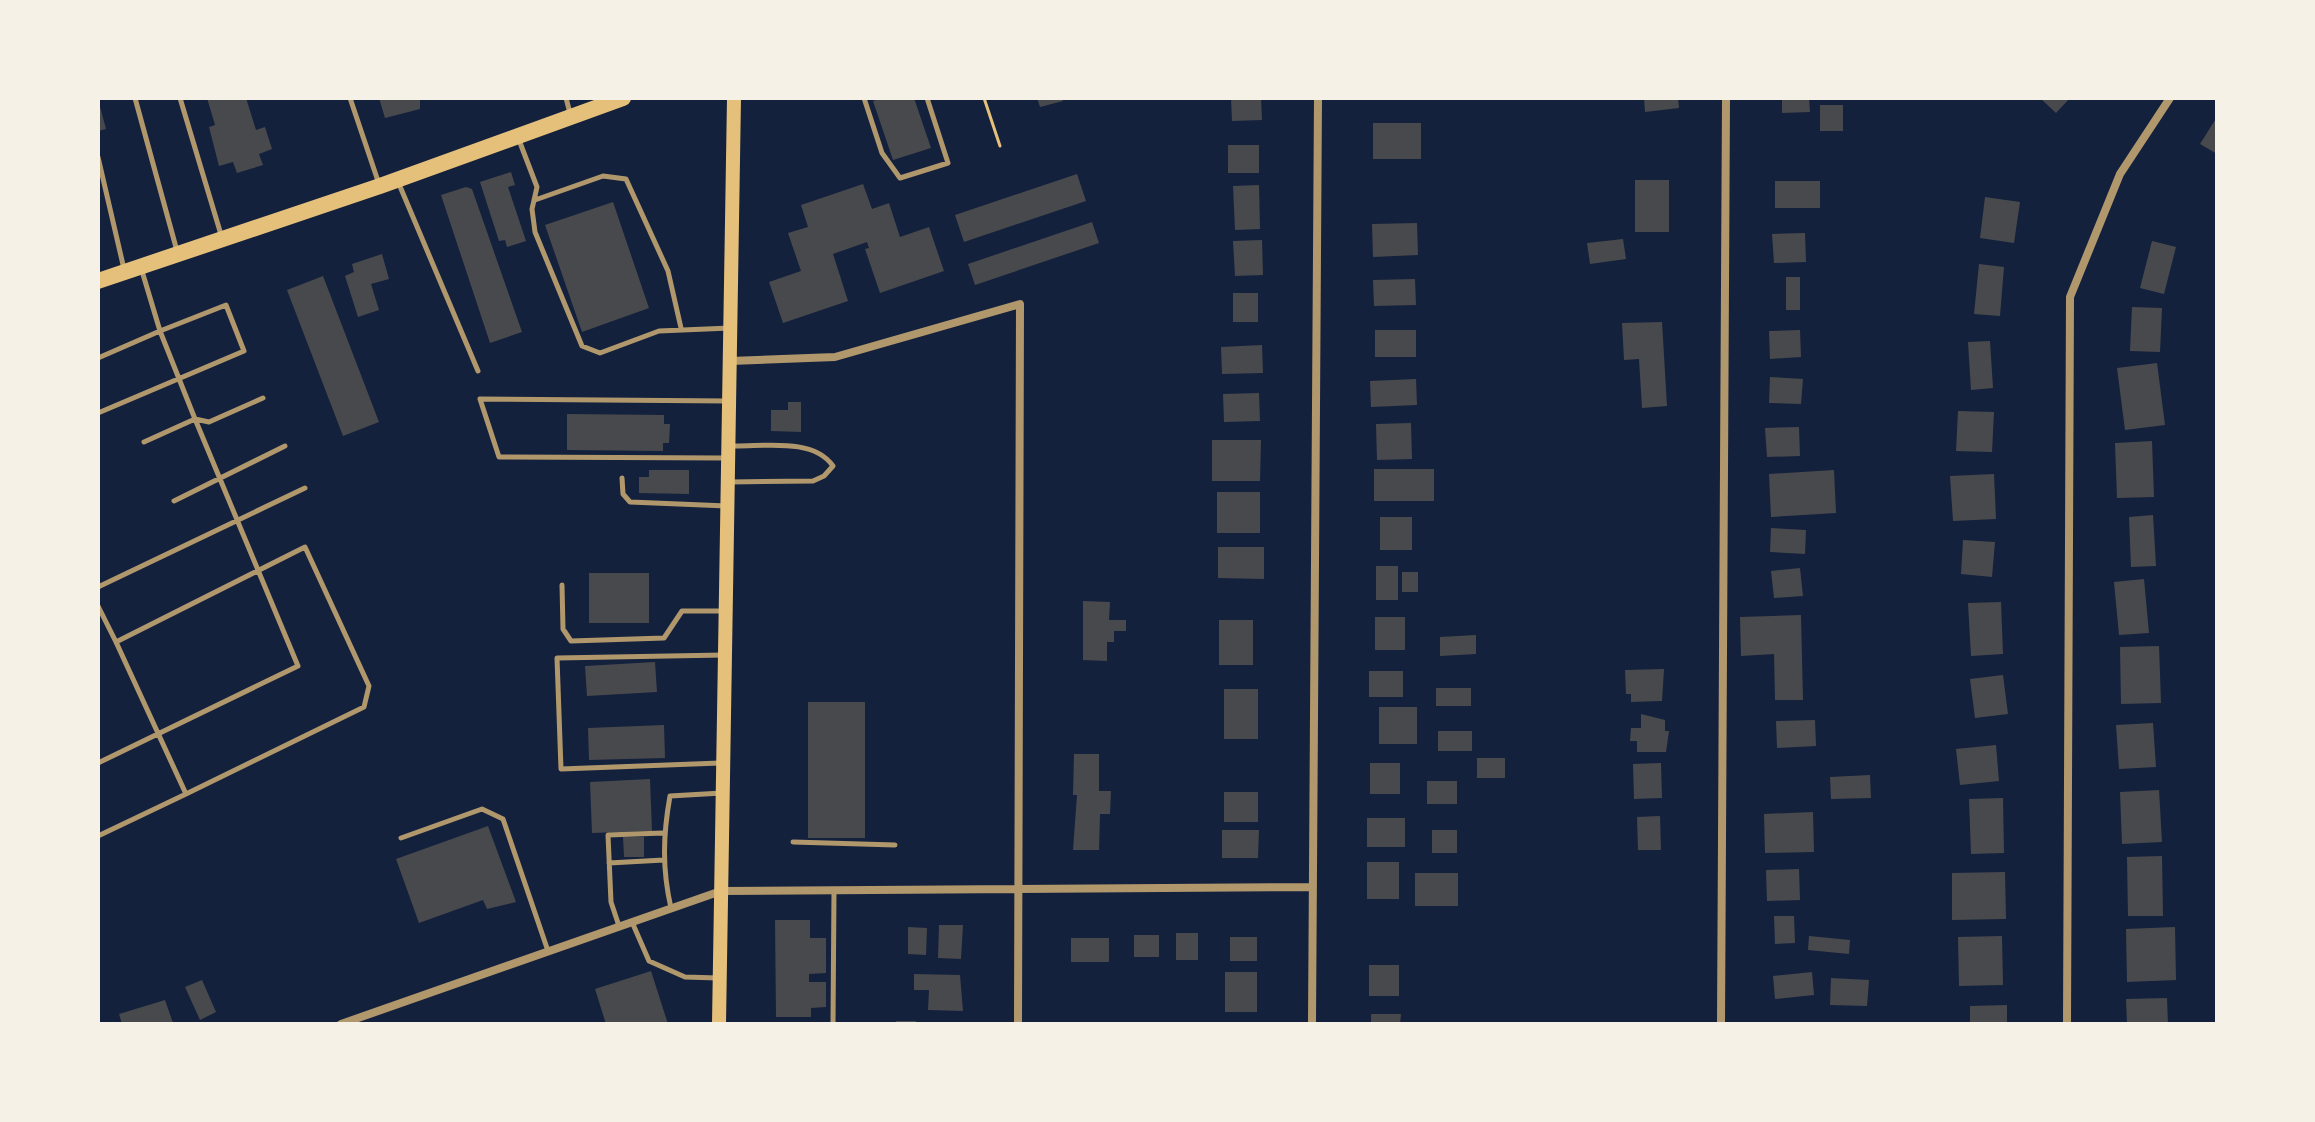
<svg xmlns="http://www.w3.org/2000/svg" width="2315" height="1122" font-family="Figtree,sans-serif">
<style>
.building{fill:#48494c}
.lines{fill:none;stroke-linecap:round;stroke-linejoin:round}
.path{stroke:#e5c07b;stroke-width:3}
.service{stroke:#b1986c;stroke-width:5}
.minor{stroke:#b1986c;stroke-width:8}
.secondary{stroke:#e5c07b;stroke-width:14}
.primary{stroke:#e5c07b;stroke-width:16}
</style>
<rect width="100%" height="100%" fill="#14213d"/>
<path class="building" d="M207,98h39l10,32 9,-3 7,22 -13,5 4,11 -26,8 -4,-11 -14,4 -10,-39 6,-2z
M379,98h41v11l-35,9z
M882,98h32l17,50 -38,12 -20,-59z
M1037,98h25l1,3 -23,6z
M1231,98h30l1,22 -30,1z
M1644,98h34l1,10 -34,4z
M1782,98h27l1,14 -28,1z
M2040,98h30l-14,15z
M98,99l8,30 -8,2z
M1820,105h23v26h-23z
M2217,117v37l-17,-10z
M1373,123h48v36h-48z
M1228,145h31v28h-31z
M511,172l4,13 -7,2 18,54 -19,6 -2,-7 -6,1 -19,-59z
M1077,174l9,27 -122,41 -9,-27z
M1635,180h34v52h-34z
M1775,181h45v27h-45z
M863,184l9,25 17,-6 11,34 29,-10 15,44 -64,22 -15,-44 4,-1 -2,-6 -34,12 15,47 -65,22 -14,-41 32,-11 -13,-38 20,-6 -7,-22z
M1259,185l1,44 -25,1 -2,-44z
M466,187l6,2 50,143 -32,11 -49,-148z
M1985,197l35,5 -6,41 -34,-5z
M613,202l36,106 -67,24 -37,-107z
M1092,222l7,21 -124,42 -7,-21z
M1417,223l1,32 -45,2 -1,-33z
M1805,233l1,29 -32,1 -2,-29z
M1623,239l3,20 -36,5 -3,-21z
M1262,240l1,35 -28,1 -2,-35z
M2152,241l24,6 -12,47 -24,-6z
M382,254l7,25 -18,5 8,26 -21,7 -13,-41 9,-4 -2,-8z
M1979,264l25,3 -4,49 -26,-2z
M323,276l56,146 -36,14 -56,-146z
M1786,277h14v33h-14z
M1415,279l1,26 -42,1 -1,-26z
M1233,293h25v29h-25z
M2132,307l30,1 -2,44 -30,-1z
M1662,322l5,84 -25,2 -3,-49 -15,1 -2,-37z
M1375,330h41v27h-41z
M1800,330l1,27 -31,2 -1,-28z
M1990,341l3,47 -22,2 -3,-48z
M1262,345l1,28 -41,1 -1,-27z
M2157,363l8,62 -40,5 -8,-62z
M1770,377l33,2 -2,25 -32,-1z
M1416,379l1,26 -46,2 -1,-26z
M1259,393l1,28 -36,1 -1,-28z
M788,402h13v30l-30,-1v-21h17z
M1958,411l36,1 -2,40 -36,-1z
M567,414l97,1v9h6l-1,19h-6v8l-96,-1z
M1411,423l1,36 -35,1 -1,-36z
M1799,427l1,29 -33,1 -2,-29z
M1212,440h49l-1,41h-48z
M2152,441l2,56 -37,1 -2,-55z
M1374,469h60v32h-60z
M649,470h40v24l-50,-1v-16h10z
M1834,470l2,43 -65,4 -2,-43z
M1994,474l2,45 -43,2 -3,-45z
M1217,492h43v41h-43z
M2153,515l3,51 -25,1 -2,-50z
M1380,517h32v33h-32z
M1771,528l35,2 -1,24 -35,-2z
M1963,540l32,2 -3,35 -31,-3z
M1218,547h46v32l-46,-1z
M1376,566h22v34h-22z
M1800,568l3,28 -29,2 -3,-27z
M1402,572h16v20h-16z
M589,573h60v50h-60z
M2144,579l5,54 -30,2 -5,-53z
M1083,601l27,1 -1,18h17v11h-12v11h-7v19l-24,-1z
M2001,602l2,52 -32,2 -3,-53z
M1801,615l2,85h-28l-1,-46 -33,2 -1,-39z
M1375,617h30v33h-30z
M1219,620h34v45h-34z
M1476,635v19l-36,2v-19z
M2159,646l2,57 -40,1 -1,-57z
M655,662l2,30 -70,4 -2,-30z
M1664,669l-2,32 -31,1v-8h-5l-1,-24z
M1369,671h34v26h-34z
M2003,675l5,39 -33,4 -5,-39z
M1436,688h35v18h-35z
M1224,689h34v50h-34z
M808,702h57v136h-57z
M1379,707h38v37h-38z
M1641,714l24,6v11h4l-3,21h-29v-11h-7l1,-13h10z
M1815,720l1,26 -39,2 -1,-27z
M2153,723l3,44 -37,2 -3,-44z
M664,725l1,33 -76,2 -1,-32z
M1438,731h34v20h-34z
M1996,745l3,36 -39,4 -4,-36z
M1074,754h25v37h12l-1,23h-10l-1,36h-26l4,-55h-4z
M1477,758h28v20h-28z
M1370,763h30v31h-30z
M1661,763l1,35 -28,1 -1,-35z
M1870,775l1,23 -40,1 -1,-22z
M650,779l2,52 -60,2 -2,-51z
M1427,781h30v23h-30z
M2159,790l3,52 -40,2 -2,-52z
M1224,792h34v30h-34z
M2003,798l1,55 -33,1 -2,-55z
M1813,812l1,40 -49,1 -1,-39z
M1660,816l1,34h-23l-1,-33z
M1367,818h38v29h-38z
M488,826l28,76 -29,7 -4,-9 -64,23 -23,-64z
M1222,830h37l-1,28h-36z
M1432,830h25v23h-25z
M623,837h21v20h-20z
M2162,856l1,60h-35l-1,-59z
M1367,862h32v37h-32z
M1799,869l1,31 -33,1 -1,-31z
M2005,872l1,47 -54,1v-47z
M1415,873h43v33h-43z
M1774,916h20l1,27 -20,1z
M775,920h35v18h16v35l-17,1v8h17v25l-15,1v9h-35z
M939,925h24l-2,34 -23,-1z
M908,927l19,1 -1,27 -18,-1z
M2175,927l1,53 -49,2 -1,-53z
M1176,933h22v27h-22z
M1134,935h25v22h-25z
M1809,936l41,4 -1,14 -41,-4z
M2002,936l1,49 -44,1 -1,-49z
M1230,937h27v24h-27z
M1071,938h38v24h-38z
M1369,965h30v31h-30z
M651,971l17,53h-62l-11,-35z
M1225,972h32v40h-32z
M1812,972l2,23 -39,4 -2,-23z
M914,974l46,1 3,36 -35,-1 1,-20h-15z
M1831,978l38,2 -2,26 -37,-1z
M202,980l14,32 -16,8 -15,-33z
M2167,998l1,26h-41l-1,-25z
M165,1000l8,23 -51,1 -3,-10z
M2007,1005v19h-37v-18z
M1371,1014h30l-1,10h-29z
M896,1021h20v3h-20z"/>
<g class="lines">
<path class="path" d="M984,98l16,48"/>
<path class="service" d="M135,98l42,153
M180,98l42,140
M350,98l29,86
M566,98l4,15
M864,98l18,55 18,25 48,-15 -21,-65
M519,140l18,47 -5,22 3,23 47,114 18,7 59,-22 71,-3
M98,157l26,112
M399,184l79,187
M535,200l68,-24 23,3 42,92 13,57
M98,358l62,-27 -18,-60
M98,413l146,-62 -18,-46 -66,26 35,88 103,247 -200,97
M144,442l51,-23 14,3 54,-24
M724,458l-225,-1 -19,-58 248,2
M622,478l1,16 7,8 97,4
M730,482l83,-1 11,-5 9,-10c-20,-29 -70,-19 -102,-20
M174,501l111,-55
M562,585l1,44 8,12 93,-3 18,-27h43
M98,587l207,-99
M98,606l18,36
M720,763l-159,6 -4,-111 167,-3
M98,836l88,-42 -70,-152 189,-95 64,139 -5,21 -178,87
M401,838l81,-29 21,10 45,132
M793,842l102,3
M609,863l55,-3
M671,908c-9,-39 -8,-73 -1,-112l52,-3
M632,922l17,39 36,16 33,1
M619,926l-8,-24 -3,-67 55,-2
M833,1024l1,-133"/>
<path class="minor" d="M730,361l105,-4 185,-53 -2,720
M341,1024l380,-133 592,-4
M1312,1024l6,-926
M1721,1024l5,-926
M2067,1024l3,-727 50,-123 50,-76"/>
<path class="secondary" d="M719,1024l15,-926"/>
<path class="primary" d="M98,281l282,-95 243,-88"/>
</g>
<rect width="2315" height="1122" fill="none" stroke="#f6f1e7" stroke-width="200"/>
</svg>
